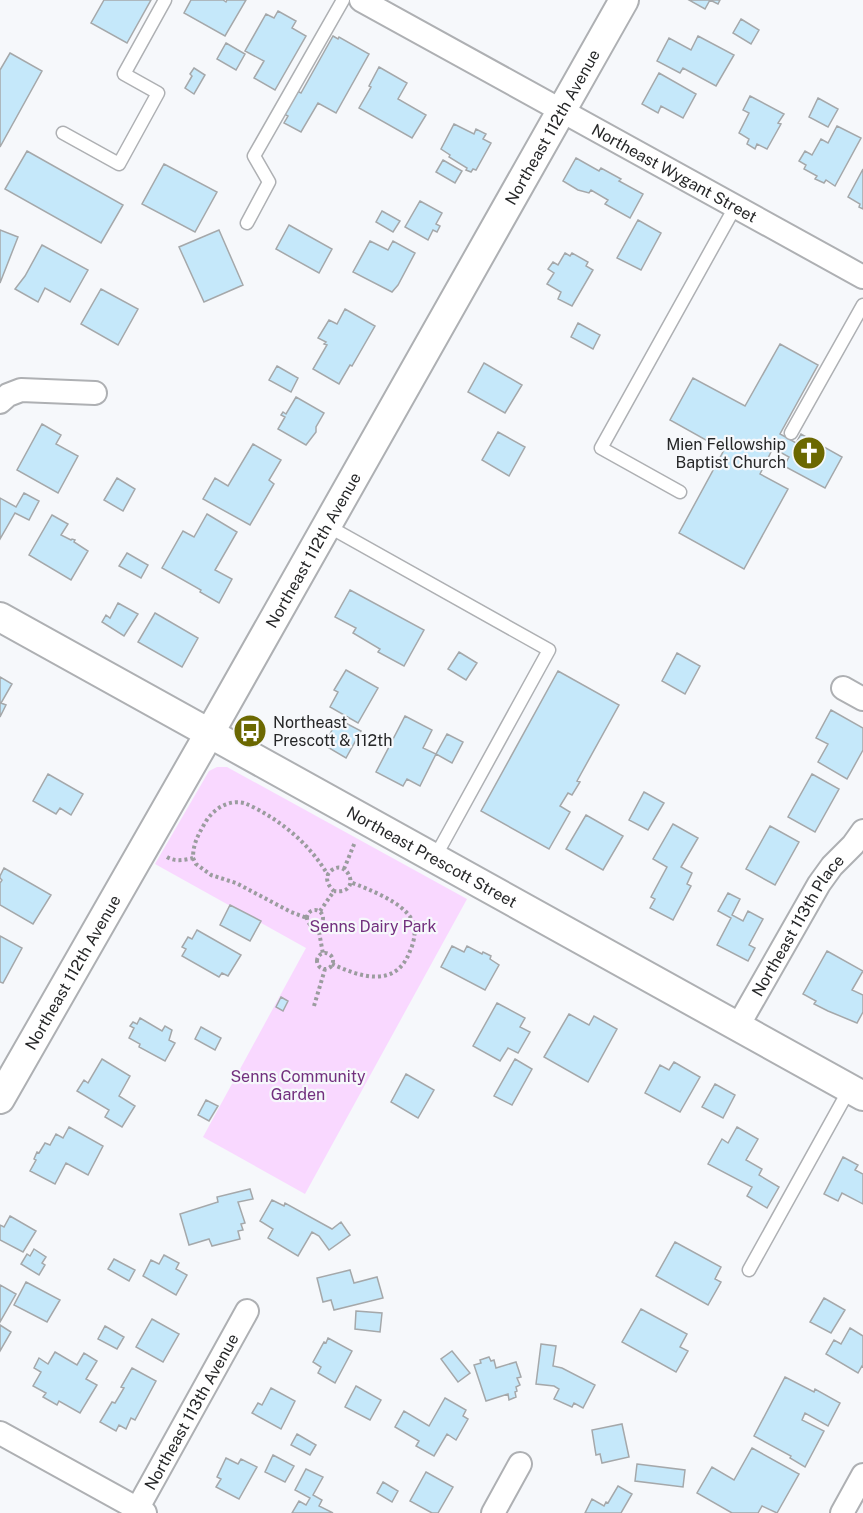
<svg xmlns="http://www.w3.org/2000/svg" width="863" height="1513" font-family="'Public Sans',sans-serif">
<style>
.green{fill:#f9d8ff}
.building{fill:#c5e8fa;stroke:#a5a8aa;stroke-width:1.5}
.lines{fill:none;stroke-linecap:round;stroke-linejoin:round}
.service-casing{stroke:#aeb0b3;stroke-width:15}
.minor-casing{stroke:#aeb0b3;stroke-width:26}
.tertiary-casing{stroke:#aeb0b3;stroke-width:32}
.path{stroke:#9b9c9f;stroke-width:4;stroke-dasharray:3 3;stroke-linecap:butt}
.service{stroke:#fff;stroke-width:12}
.minor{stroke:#fff;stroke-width:22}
.tertiary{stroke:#fff;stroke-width:28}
.labels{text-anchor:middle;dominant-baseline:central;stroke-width:4.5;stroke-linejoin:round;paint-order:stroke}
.street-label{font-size:16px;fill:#262728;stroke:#f6f8fb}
.poi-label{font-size:16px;fill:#262728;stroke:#f6f8fb;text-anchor:end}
.park-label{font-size:16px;fill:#72307e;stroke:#f6f8fb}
</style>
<rect width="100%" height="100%" fill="#f6f8fb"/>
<path class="green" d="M217,767h10l240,132 -162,295 -102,-57 103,-189 -151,-84 54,-93z"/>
<path class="building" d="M104,0h47l-24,43 -36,-20z
M191,0h32l3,2 1,-2h19l-21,36 -41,-23z
M689,0h31l-2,4 -8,-4 -5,9z
M278,11l18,10 -4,7 14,8 -31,54 -21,-12 10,-17 -19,-10 21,-37 8,4z
M741,19l18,11 -8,14 -18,-11z
M333,36l5,3 1,-2 30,17 -33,59 -18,-10 -17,29 -17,-9 4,-7 -4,-2 13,-23 4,2z
M698,36l36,19 -18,31 -33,-18 -3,5 -23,-12 12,-23 22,12z
M226,43l19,11 -9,16 -19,-11z
M10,53l32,18 -42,76v-77z
M379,67l28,16 -9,16 28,16 -14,23 -53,-30 12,-21 -2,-1z
M194,68l11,7 -11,19 -9,-6 7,-12 -2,-2z
M659,73l37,21 -13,24 -22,-12 -3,7 -16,-9z
M750,96l34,18 -6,9 3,1 -14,25 -10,-5 -2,5 -8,-5 2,-5 -10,-6 10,-20 -6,-3z
M818,98l20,11 -10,18 -19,-10z
M454,124l20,10 2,-5 10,5 -3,5 8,4 -15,27 -3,-1 -2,3 -5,-2 1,-2 -18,-11 1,-2 -9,-6z
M837,126l24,12 -26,48 -9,-6 -2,3 -9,-4 2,-3 -13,-7 2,-4 -7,-4 6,-10 7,4 9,-16 7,4z
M27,151l96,54 -22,38 -96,-54z
M576,158l23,13 2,-3 20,11 -2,2 24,13 -13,24 -25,-14 3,-4 -17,-10 -2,3 -11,-3 -15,-9z
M443,160l19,11 -7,12 -19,-11z
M164,164l53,28 -22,40 -53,-28z
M863,169v40l-4,-2 1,-3 -12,-7z
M420,201l22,12 -6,11 4,2 -3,6 -4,-2 -5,10 -23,-13z
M382,211l18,10 -7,11 -17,-10z
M638,220l23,13 -20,37 -24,-12z
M289,225l43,24 -13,24 -43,-24z
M0,230l18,7 -18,46z
M219,230l24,55 -39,17 -25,-55z
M370,241l18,9 5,-9 22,12 -17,32 -6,7 -39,-20z
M42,245l46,25 -18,32 -25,-14 -7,14 -23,-13 10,-13z
M565,253l5,3 2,-3 16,9 -2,4 7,4 -21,36 -14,-7 3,-7 -14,-8 7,-11 -6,-4 5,-7 5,3z
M101,289l37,20 -20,36 -37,-21z
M345,309l30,17 -23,40 -2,-1 -11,19 -26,-15 14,-24 -3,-1 2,-2 -8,-4 11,-18 8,4z
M578,323l22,12 -7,14 -22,-12z
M780,344l38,21 -38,69 16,9 5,-9 41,23 -17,31 -41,-22 5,-9 -16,-9 -13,26 28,15 -44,80 -65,-36 45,-83 -54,-30 23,-42 52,28z
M484,363l38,22 -17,28 -37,-21z
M277,366l21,12 -7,14 -22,-12z
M296,397l28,16 -8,14v5l-10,13 -28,-16 7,-12 -4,-2 2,-3 3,2z
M42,424l19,11 -5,9 22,12 -20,37 -41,-23z
M498,432l27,15 -16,29 -27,-16z
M253,444l28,16 -12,20 5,4 -24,41 -47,-26 12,-21 13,8z
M117,478l18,11 -12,22 -19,-11z
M24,493l15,8 -10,19 -14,-7 -15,26v-41l16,9z
M207,514l30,18 -22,38 17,9 -13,24 -19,-11 1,-2 -39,-22 21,-37 11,6z
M52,515l16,9 -7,11 10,5 1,-1 3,1 -1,2 14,9 -17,29 -42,-25z
M127,553l21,12 -7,13 -22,-12z
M350,590l74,40 -20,36 -26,-14 2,-3 -27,-16 3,-5 -21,-11z
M118,603l20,11 -14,22 -22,-14 4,-7 4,3z
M155,613l43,25 -16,29 -44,-25z
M459,652l18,11 -11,17 -18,-11z
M677,653l23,13 -15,28 -23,-13z
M346,670l32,18 -20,35 -28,-16 8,-15 -4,-2z
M558,671l61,34 -42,76 3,1 -8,13 -4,-2 -8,13 10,6 -21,37 -68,-38z
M0,677l12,7 -11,19 5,2 -6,12z
M831,710l32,18v22l-16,29 -29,-17 10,-18 -12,-6z
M405,716l27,14 -9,18 13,6 -16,32 -13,-7 -4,7 -27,-14z
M338,719l23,12 -15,27 -22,-13z
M447,734l16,8 -11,21 -16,-9z
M48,774l35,20 -12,21 -11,-7 -4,6 -23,-13z
M812,774l27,15 -24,43 -27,-15z
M644,792l20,11 -16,27 -19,-10z
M586,815l37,21 -20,34 -37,-21z
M673,824l25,14 -17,29 11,6 -5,11 4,2 -18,34 -23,-12 5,-9 -4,-2 16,-30 -14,-8z
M770,826l29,16 -24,43 -29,-16z
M4,868l47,27 -18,29 -33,-19v-22l2,-3 -2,-2v-2z
M728,893l12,6 -8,16 11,6 5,-10 15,8 -14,26 6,3 -7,13 -31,-16 14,-27 -13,-7z
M230,905l31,16 -11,20 -30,-16z
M197,930l44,25 -13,21 -6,-3 -3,4 -37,-21 4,-7 -4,-2 6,-10 4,2z
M0,936l22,12 -19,35 -3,-1z
M452,946l12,6 3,-6 15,8 1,-2 8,4 -1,3 9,6 -14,25 -44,-23z
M827,951l36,20 -11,19 11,5v17l-6,11 -29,-12 -14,-7 2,-3 -13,-7z
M281,997l7,4 -5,10 -7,-4z
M497,1003l28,15 -5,9 10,5 -12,21 -10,-5 -8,13 -27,-15z
M569,1014l20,11 5,-9 23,13 -29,53 -44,-25z
M140,1018l22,13 3,-5 7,4 -3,10 6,3 -10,18 -26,-14 1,-3 -11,-6 5,-10 -4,-2 3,-4 4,2z
M201,1027l20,11 -6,12 -20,-11z
M102,1059l28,17 -11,20 16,10 -13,21 -17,-10 4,-7 -32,-19 7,-11 4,3z
M515,1059l17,10 -20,36 -18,-9z
M674,1062l26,15 -20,35 -35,-19 15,-28 9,5z
M406,1074l28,16 -16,28 -27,-16z
M715,1084l20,11 -12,23 -21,-11z
M206,1100l12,6 -9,15 -11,-6z
M69,1127l34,19 -15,29 -22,-12 -11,21 -25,-13 6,-11 -2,-1 3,-7 2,1 6,-10 5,2 6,-11 7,4z
M737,1127l21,12 -12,21 16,9 -3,6 20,12 -12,21 -20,-12 5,-9 -44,-23 14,-25 6,4z
M843,1157l15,8 -3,5 8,4v30l-21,-11 -4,8 -14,-7z
M250,1189l3,10 -15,3 7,21 -4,1 2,6 -5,1 2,8 -28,7 -3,-7 -20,6 -9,-31 38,-12 -1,-5z
M272,1200l12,6 1,-3 47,26 9,-7 9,13 -21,15 -10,-14 -7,-4 -14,24 -30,-18 5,-9 -13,-8z
M10,1216l26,15 -13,21 -23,-12v-15l4,2z
M675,1242l46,25 -6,12 6,3 -13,23 -52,-29z
M34,1249l12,8 -4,6 3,2 -6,10 -18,-11 6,-10 3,2z
M164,1255l15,8 -3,6 11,6 -11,20 -33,-19 8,-16 8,4z
M114,1259l21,11 -6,11 -21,-12z
M350,1270l4,13 23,-6 6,21 -49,12 -3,-10 -8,2 -6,-24z
M26,1282l34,18 -13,22 -33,-17z
M0,1285l16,9 -16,28z
M824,1298l21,12 -14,23 -21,-11z
M641,1309l46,25 -7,13 8,4 -12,21 -54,-30z
M356,1311l26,2 -2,19 -25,-3z
M152,1319l27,15 -16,28 -27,-15z
M0,1325l11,7 -11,19z
M105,1326l19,11 -7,12 -19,-10z
M850,1328l13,8v31l-1,-1 -4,7 -32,-19 8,-14 7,4z
M328,1338l24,13 -17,32 -17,-10 3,-6 -8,-5 11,-20 2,1z
M541,1344l15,2 -3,20 9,2 33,17 -12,23 -9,-5 -2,4 -18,-8 5,-10 -5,-3 -18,-2z
M452,1351l18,22 -12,9 -17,-23z
M55,1352l22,13 7,-12 13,8 -11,18 11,6 -17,28 -21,-12 -2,4 -14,-8 3,-4 -13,-7 8,-14 -7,-4 5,-10 9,6z
M489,1357l2,4 3,-1 2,8 20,-6 5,15 -4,1 3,7 -4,2 1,4 -2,1 1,5 -7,3 -1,-6 -22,7 -12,-36 7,-2 -1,-3z
M132,1368l24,13 -21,39 -4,-2 -5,11 -7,-4 -3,6 -16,-9 12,-20 3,1 9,-15 -3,-1z
M785,1377l29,15 1,-3 25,14 -12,23 -23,-13 -3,7 22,11 -19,36 -15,-9 1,-2 -37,-20z
M356,1386l25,14 -11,20 -25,-13z
M271,1388l24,13 -14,28 -29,-16 6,-10 4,2z
M445,1398l21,12 -3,6 5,3 -12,21 -9,-6 -13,22 -18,-10 3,-5 -24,-14 9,-16 25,15z
M622,1424l7,33 -27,6 -2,-9 -4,1 -4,-25z
M297,1434l19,11 -6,10 -19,-10z
M752,1448l47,26 -22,39 -15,-7 -4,7h-26l-35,-20 15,-26 22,13z
M273,1455l21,11 -9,16 -20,-10z
M226,1458l12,6 3,-5 16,8 -18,32 -23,-12 5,-8 -4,-2z
M637,1464l48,6 -2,17 -48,-6z
M306,1469l17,8 -10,18 9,5 -3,6 14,7h-41l7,-12 7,4 4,-7 -15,-8z
M426,1472l27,15 -15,26h-6l-22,-12z
M383,1482l15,9 -6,11 -15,-9z
M618,1486l14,8 -11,19h-36l7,-14 12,7 2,-4 2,1z"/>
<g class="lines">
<g class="service-casing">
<path id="service" d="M63,133l56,31 39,-71 -34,-19 41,-74
M247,223l22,-41 -15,-26 89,-156
M791,433l72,-128
M680,492l-79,-44 134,-241
M326,525l223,125 -115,209
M749,1270l101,-182"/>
</g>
<g class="minor-casing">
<g id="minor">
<path id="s1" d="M361,0l502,277"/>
<path d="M0,402l8,-7 13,-5 74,3"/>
<path d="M843,688l20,11"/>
<path id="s2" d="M738,1026l81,-142 13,-18 21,-21 10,-14"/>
<path d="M0,1433l145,80"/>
<path id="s3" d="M135,1513l112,-202"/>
<path d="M493,1513l27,-49"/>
<path d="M842,1513l21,-38"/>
</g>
</g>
<g class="tertiary-casing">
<g id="tertiary">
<path id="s4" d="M0,617c287,161 576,318 863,479"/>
<path id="s5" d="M0,1099l209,-365 415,-734"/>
</g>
</g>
<path class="path" d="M167,857c8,5 17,3 26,1 0,-14 5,-23 12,-35 7,-13 23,-24 39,-20 8,3 17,8 25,13 24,15 44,34 59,59
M193,858l3,6 15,11 25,8 55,29 16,6
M344,869l11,-27
M307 918a8 8 0 1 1 16 0a8 8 0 1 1-16 0Z
M320,911l14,-20c-6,-5 -11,-15 -2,-21 16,-12 31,25 2,21
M318,926l5,28
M317 961a8 8 0 1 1 16 0a8 8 0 1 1-16 0Z
M332,964c28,13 64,25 78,-13 4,-9 7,-21 2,-31 -9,-18 -44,-31 -62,-38
M314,1006l11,-37"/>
<use href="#service" class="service"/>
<use href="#minor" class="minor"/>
<use href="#tertiary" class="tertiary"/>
</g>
<defs>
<g id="church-disc" transform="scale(1.725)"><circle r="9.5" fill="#6b6801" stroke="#f6f8fb"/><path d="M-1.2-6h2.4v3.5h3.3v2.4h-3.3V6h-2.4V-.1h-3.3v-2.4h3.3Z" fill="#fff"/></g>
<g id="bus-disc" transform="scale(1.725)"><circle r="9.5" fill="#6b6801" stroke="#f6f8fb"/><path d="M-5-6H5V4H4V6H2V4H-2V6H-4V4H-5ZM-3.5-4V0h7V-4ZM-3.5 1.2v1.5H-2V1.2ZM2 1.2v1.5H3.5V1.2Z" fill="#fff"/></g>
</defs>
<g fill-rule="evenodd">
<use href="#church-disc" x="809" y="453"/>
<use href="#bus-disc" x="250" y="731"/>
</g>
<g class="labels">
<g class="street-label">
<text stroke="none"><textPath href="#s5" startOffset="1118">Northeast 112th Avenue</textPath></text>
<text stroke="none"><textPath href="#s1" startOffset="358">Northeast Wygant Street</textPath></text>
<text stroke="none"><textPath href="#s5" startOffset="632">Northeast 112th Avenue</textPath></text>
<text stroke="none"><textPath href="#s4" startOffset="494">Northeast Prescott Street</textPath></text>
<text stroke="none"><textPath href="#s2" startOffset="117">Northeast 113th Place</textPath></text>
<text stroke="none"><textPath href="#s5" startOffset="146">Northeast 112th Avenue</textPath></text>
<text stroke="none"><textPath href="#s3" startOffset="116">Northeast 113th Avenue</textPath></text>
</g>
<g class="poi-label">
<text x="786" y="444">Mien Fellowship<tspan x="786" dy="18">Baptist Church</tspan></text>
<text x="273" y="722" text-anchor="start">Northeast<tspan x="273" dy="18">Prescott &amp; 112th</tspan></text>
</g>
<g class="park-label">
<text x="373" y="926">Senns Dairy Park</text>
<text x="298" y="1076">Senns Community<tspan x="298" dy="18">Garden</tspan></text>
</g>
</g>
</svg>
